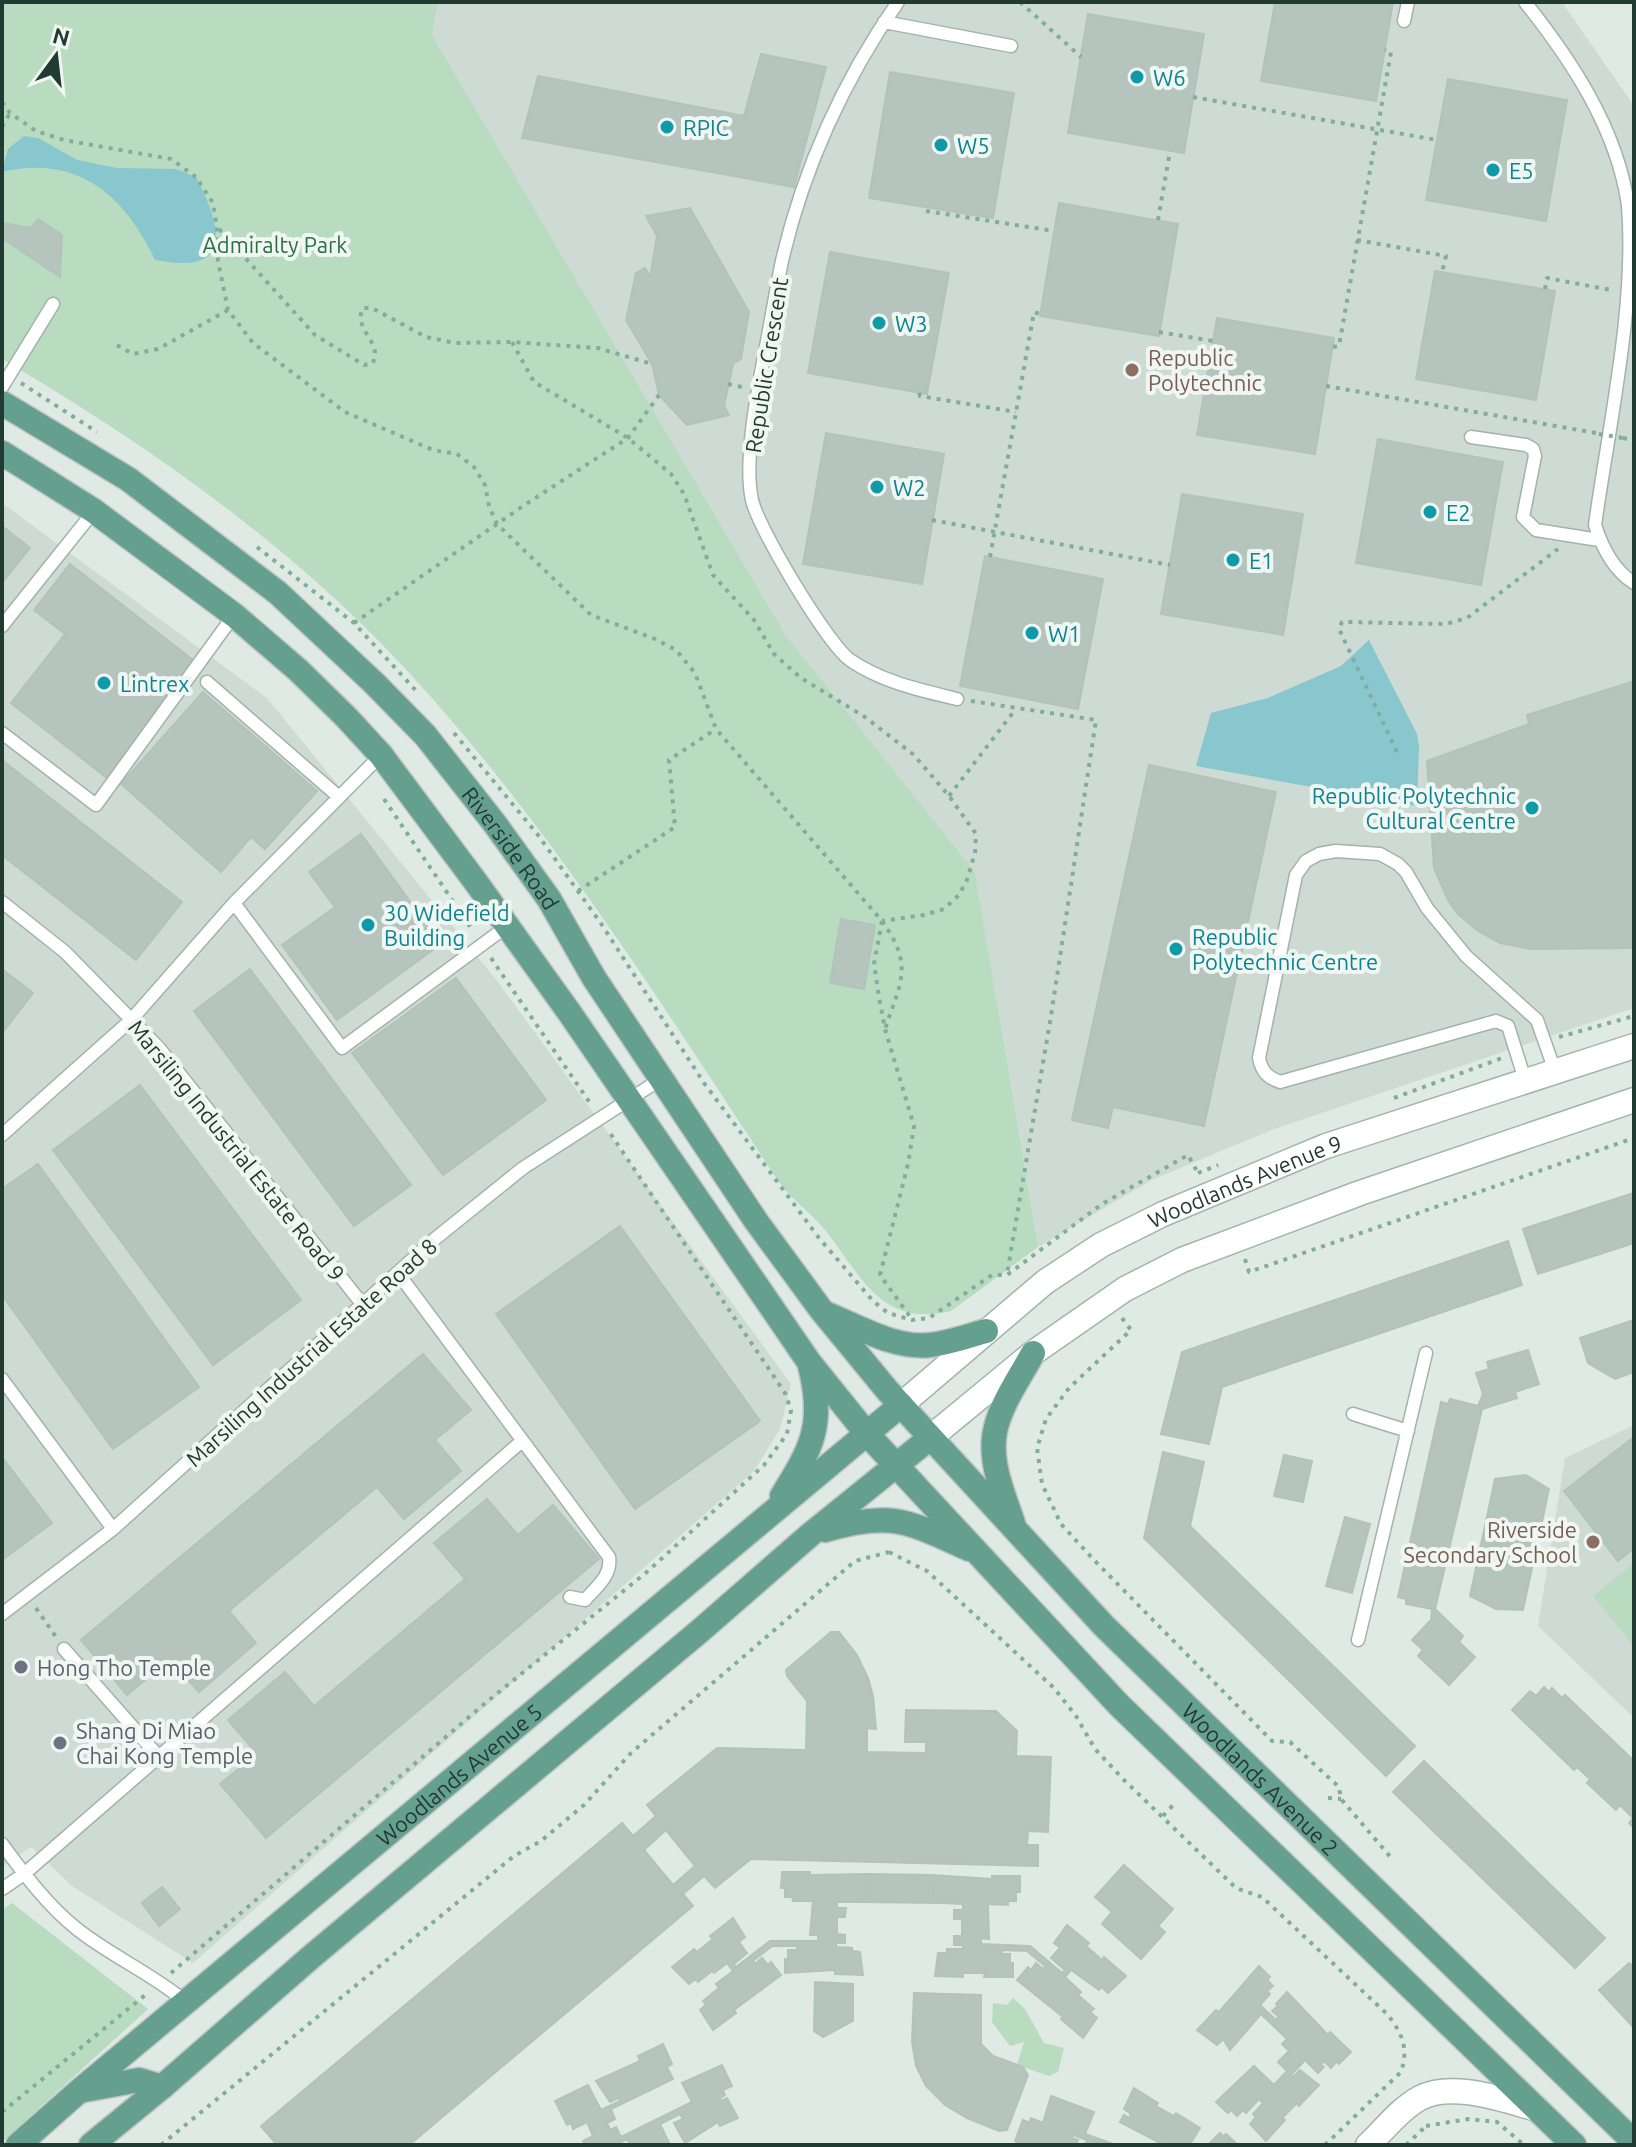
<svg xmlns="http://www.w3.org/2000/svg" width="1636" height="2147" font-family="Ubuntu,sans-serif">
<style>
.built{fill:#cedad4}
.green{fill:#b9dbc0}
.water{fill:#88c7ce}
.building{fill:#b5c5be;stroke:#b2c3bb;stroke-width:2;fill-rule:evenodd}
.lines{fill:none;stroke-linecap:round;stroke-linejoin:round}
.lane-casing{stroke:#a2b2ac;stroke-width:15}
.street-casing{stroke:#a2b2ac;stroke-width:27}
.secondary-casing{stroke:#9fb6ac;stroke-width:27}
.primary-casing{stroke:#bcc4c2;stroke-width:27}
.path{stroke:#81ad9d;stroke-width:4;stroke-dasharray:4 6;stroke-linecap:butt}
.lane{stroke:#fff;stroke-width:12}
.street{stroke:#fff;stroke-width:24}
.secondary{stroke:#fff;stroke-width:24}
.primary{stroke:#659f8d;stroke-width:24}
.path-bridge{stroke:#81ad9d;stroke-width:4;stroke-dasharray:4 6;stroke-linecap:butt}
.culture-dot{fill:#0f9aa8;stroke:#f0f7f3;stroke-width:3}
.education-dot{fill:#8d6e63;stroke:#f0f7f3;stroke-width:3}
.worship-dot{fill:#6b7280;stroke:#f0f7f3;stroke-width:3}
.labels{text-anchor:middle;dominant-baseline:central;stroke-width:8;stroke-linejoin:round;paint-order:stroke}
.culture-label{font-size:22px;fill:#0d838f;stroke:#f0f7f3;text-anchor:start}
.park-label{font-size:22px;fill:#2c6f43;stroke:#f0f7f3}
.education-label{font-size:22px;fill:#785e54;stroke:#f0f7f3;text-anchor:start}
.street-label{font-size:22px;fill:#213a32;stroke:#f0f7f3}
.worship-label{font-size:22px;fill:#5b616d;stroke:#f0f7f3;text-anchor:start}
</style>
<rect width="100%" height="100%" fill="#dfeae5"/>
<path class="built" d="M438,2h1124l72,104v902l-360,121 -122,51 -114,67 -63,-375 -190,-238 -353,-599z
M2,503l265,195 231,284 293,402 -11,45 -26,42 -561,492 -121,-77 -41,-39 -29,20z
M1634,1425v293l-96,-92 27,-168z"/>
<path class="green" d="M2,2h436l-6,33 353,599 190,238 63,375 -87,64c-71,17 -89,-35 -126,-81 -13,-16 -30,-28 -44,-45 -116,-175 -226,-353 -369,-509 -117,-128 -261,-229 -410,-317z
M1634,1563v83l-41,-50z
M12,1903l136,106 -146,133v-232z
M1013,1998l12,11 19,34 20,5 -6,24 -9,4 -32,-11 7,-23 -14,4 -18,-24 1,-19 14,2z"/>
<path class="water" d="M24,136l14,2 39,22 40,8 59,1 20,8c26,50 39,99 -41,83 -31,-65 -77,-106 -153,-88l6,-23z
M1369,640l48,94 2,12 -2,60 -221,-40 15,-53 57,-15 73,-32z"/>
<path class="building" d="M1275,2h118l-17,99 -115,-20z
M1088,14l116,20 -20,119 -116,-20z
M761,54l65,13 -32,120 -272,-49 16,-62 206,40z
M890,72l124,21 -21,125 -124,-20z
M1448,79l119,21 -21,121 -120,-21z
M1059,203l119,21 -19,112 -119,-20z
M690,208l59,104 -8,47 -8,5 -9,42 5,9 -42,10 -28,-30 -7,-31 -26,-44 10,-47 9,-5 5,9 7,-41 -11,-20z
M38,219l24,16 -2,42 -58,-39v-15l29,5z
M830,252l119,21 -22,121 -119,-21z
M1435,271l120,20 -19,109 -120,-21z
M1217,318l117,20 -19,116 -118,-19z
M826,433l118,21 -22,130 -119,-20z
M1378,439l125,23 -22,123 -125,-22z
M1182,494l121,20 -20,121 -122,-21z
M2,526l28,22 -28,35z
M985,556l118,23 -25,130 -118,-23z
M70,564l128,100 -91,114 -96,-75 54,-69 -31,-24z
M1634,681v267l-103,1 -31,-6 -22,-12 -20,-17 -10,-14 -14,-32 -7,-107 102,-37 -2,-9z
M203,692l114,99 -52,58 -14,-12 -30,35 -100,-88z
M2,760l180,142 -46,58 -134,-105z
M1149,765l127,27 -72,334 -91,-19 -5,21 -36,-8z
M361,834l80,110 -104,76 -55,-75 53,-38 -26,-35z
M841,919l34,6 -11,64 -34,-6z
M2,969l31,24 -31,40z
M250,969l161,216 -57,41 -160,-215z
M456,978l90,122 -103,75 -91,-122z
M140,1085l161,215 -88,65 -160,-215z
M38,1164l161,223 -86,62 -111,-154v-106z
M1634,1193v50l-96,31 -15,-45z
M620,1226l140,195 -125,88 -139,-195z
M1508,1241l14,44 -300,102 -13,57 -48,-10 21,-82z
M1634,1320v52l-19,7 -27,-16 -8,-25z
M1528,1350l11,34 -24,8 2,6 -35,11 -47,200 28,27 -4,6 16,15 -26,28 -31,-29 5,-6 -11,-10 19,-20 1,-11 -26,-5v-5l-8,-2 43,-195 7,2 2,-5 28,7 5,-12 -7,-21 13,-4 -2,-7z
M423,1354l48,56 -36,30 26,31 -57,48 -27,-32 -148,124 27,32 -57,49 -29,-33 -43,36 -46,-55z
M1634,1437v111l-16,13 -54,-70z
M1163,1452l41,10 -14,64 225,220 -29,30 -242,-238z
M1284,1455l28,6 -9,41 -29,-6z
M2,1457l50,66 -50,37z
M1526,1475l23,14 -26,121 -27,-1 -26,-13 25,-117z
M487,1499l31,36 35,-30 46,54 -333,279 -46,-54 37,-30 -29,-34 57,-48 29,34 151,-127 -31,-36z
M1345,1517l25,7 -18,69 -26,-7z
M831,1632h8l18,23 11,23 5,18 3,33 -9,-1v24l59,1v-11h-21l1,-32 90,1 21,20 -1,25 35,1 -3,75 -20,-1 -1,14h11v21l-287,-7 -36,29 -11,-12 -21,18 10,12 -284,239h-132l-16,-19 361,-303 11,13 23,-20 -9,-11 70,-57 89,2 1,-49 -20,-25 -1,-6zM666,1830l29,36 -22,19 -29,-35z
M1544,1687l5,5 3,-4 10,10 3,-3 69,66v67l-5,-5 4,-5 -13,-13 -4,5 -29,-27 3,-4 -13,-12 -3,3 -62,-60 18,-19 6,5z
M1424,1761l181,177 -30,30 -182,-176z
M1124,1865l49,44 -15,17 7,6 -24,27 -39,-35 10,-12 -17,-15z
M782,1872h28v3l59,-1v15h-3v9l-8,-1v5h-21v6h9l-1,9h-8v17l8,1v8h-9v4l16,1v3l8,1 3,23 -28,-1v-4l-50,3v-14h3v-9h9v-4h-25l-19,15 2,3 7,-6 6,7 3,-3 10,13 -47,35 2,3 -23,17 -13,-20 6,-5 -3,-4 16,-13 -3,-4 17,-13 -6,-8 -13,10 -2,-2 -14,11 -2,-3 -7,5 -17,-17 22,-18 3,3 16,-13 -3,-3 23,-18 12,19 -6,5 8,11 -13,11 2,3 34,-26h48v-6h-8l3,-34h-20l-1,-4h-7v-9h-4z
M869,1874l63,1 3,24h8v4l-85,-1v-5l8,1v-9h3z
M932,1875l60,4v-3h28v16h-4v9h-8v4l-20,-1 1,35 -8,-1v6l49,2 32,27 3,-3 -14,-12 9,-10 -6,-5 13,-18 22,18 -3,3 16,14 2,-3 22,19 -18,17 -6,-6 -3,3 -28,-20 -6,7 16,15 -3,3 16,14 -4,3 7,6 -14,20 -22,-19 2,-2 -46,-37 11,-13 3,3 5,-7 7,6 2,-3 -18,-15 -25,-1v4h8v9h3v14h-29l1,-4h-22v4l-28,-1 3,-23h9v-4h16v-4h-9v-9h8v-17h-8v-9h9v-6l-20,-1v-4h-8z
M162,1887l18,22 -21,17 -17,-23z
M1629,1963l5,4v61l-35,-38z
M1259,1966l11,11 -3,3 6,6 -6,5 3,3 -10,11 16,15 3,-3 -7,-6 6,-5 -2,-2 11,-12 41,43 2,-3 21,20 -12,12 -2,-3 -6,7 -7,-7 -3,4 3,2 -6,6 -13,-13 -14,15 2,2 7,-7 19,15 -20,21 -2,-3 -15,15 3,2 -19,21 -16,-17 6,-7 -3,-3 10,-11 -4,-4 -13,14 -3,-3 -6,6 -6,-6 -3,3 -12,-11 38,-36 20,19 13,-14 -9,-9 11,-11 -7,-7 5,-5 -26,-25 -31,36 -7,-11 -6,6 -20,-15 19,-20 3,2z
M815,1982l38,2v37l-30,16 -9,-6z
M914,1993l67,2v49l12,12 30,11 5,8 -21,55 -8,1 -32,-13 -22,-13 -19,-19 -10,-20 -4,-24z
M663,2044l9,20 -5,3 6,12 -62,30 4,10 -8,4 3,7 6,-3 5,10 71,-35 -10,-19 40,-18 10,21 -9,4 2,5 -5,3 1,3 6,-3 11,20 -18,8 -2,-4 -33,21 -11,-20 9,-4 -3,-5 -20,10 10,21h-40l-3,-6 -8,4 1,2h-35l-2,-4 10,-5 -6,-14 -14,7 -2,-6 -4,2 -12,-24 33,-16 13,25 19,-9 -2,-3 -8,4 -14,-21 44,-20 -2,-5z
M1134,2088l24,15 -2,3 18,10 2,-3 24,15 -8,13 -4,4 -9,-3 -2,3h-13l-44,-23 4,-7 5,3 2,-4 -7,-5z
M1051,2096l43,16 -9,22 31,11h-31l2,-5 -14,-5 -1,3 6,2 -2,5h-50l-11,-4 8,-21 6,3 2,-5 12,5z
M1220,2133l3,3 3,-2 12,11h-30z"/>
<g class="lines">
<g class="lane-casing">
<path id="lane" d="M898,2c-54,77 -95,167 -116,259 -7,33 -12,67 -19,101 -7,37 -19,102 -11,138 6,28 75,143 98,160 32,22 70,30 107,39
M1525,2c47,59 92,127 103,203 8,101 -19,219 -33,320 7,22 18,45 39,58
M1404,21l4,-19
M884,22l127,24
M2,387l51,-83
M1471,437l55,8 7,4 2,7 -12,61 13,13 63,10
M2,626l92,-115
M207,682l132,115
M2,733l94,72 138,-190
M2,902l63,50 94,96 204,257
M234,903l108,145 164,-121
M1525,1080l-17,-54 -12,-5 -216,61c-13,-5 -18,-10 -21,-24l37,-183 10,-14 13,-7 17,-3 44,3 18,10 8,8 21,36 39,48 71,64 18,51
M2,1135l129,-115 103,-117 147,-148
M398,1273l211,284c3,19 -13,30 -24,43l-15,-3
M2,1379l111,150
M1353,1414l55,17
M2,1614l111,-85 323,-291 87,-70 138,-89
M1358,1640l68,-287
M64,1649l95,108
M2,1844c22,30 46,62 75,85 34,27 74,44 109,73
M2,1889l22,-15 498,-433"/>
</g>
<g class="street-casing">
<path id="street" d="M1368,2145c16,-15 32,-36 52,-47 32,-17 84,2 117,11"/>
</g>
<g class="secondary-casing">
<g id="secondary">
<path id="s1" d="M901,1405l144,-123 56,-37 62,-31 163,-68 308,-100"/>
<path d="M930,1438l103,-85 92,-64 57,-29 178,-67 274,-93"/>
</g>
</g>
<g class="primary-casing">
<g id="primary">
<path id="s2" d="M2,403l126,76 150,114 96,90 51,52 70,89 54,75 45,79 162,243 66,90 65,79 217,236 530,516"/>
<path d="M2,453l92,58 140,104 64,55 48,47 35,38 94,126 94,131 240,350 58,72 252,271 455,440"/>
<path d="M827,1314c32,13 68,35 103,31 19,-2 38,-9 56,-14"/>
<path d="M782,1496c30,-48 43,-72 28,-130"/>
<path d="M1013,1523c-9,-27 -22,-56 -19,-85 3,-29 25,-59 39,-85"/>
<path d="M825,1530c67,-20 84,-8 144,19"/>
<path d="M84,2090l55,-10 23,7"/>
<path id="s3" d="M18,2145l60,-53 823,-687"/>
<path d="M91,2145l71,-58 149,-130 390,-327 110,-96 119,-96"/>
</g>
</g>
<path class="path" d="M1020,2l61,55
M1193,97l244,43
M2,102l8,11 26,18 28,9 107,19 25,18 17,26 4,24 1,34 10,49 25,33 92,69 88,38 24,4 17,13 11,18 4,21 8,18 94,91 64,24 21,11 19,23 21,56 166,192c32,45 19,60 3,108
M2,127l8,-14
M926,211l128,20
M1158,220l12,-69
M219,229l96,106 49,30 8,-1c13,-21 -20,-34 -9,-56h9l54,29 29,6 57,-1 86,6 54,16
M1357,240l89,16 -4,16
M1545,289l2,-11 64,12
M1159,332l54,9
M512,342l22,40 94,56 43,36 13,20 29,81 41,45 20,34 27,24 64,39 49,38 35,41 27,38 -1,19 -8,27 -8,15 -15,14 -20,6 -42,6
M117,345l16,9 25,-5 70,-39
M1333,347l6,-1 52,-294 -6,-2
M21,383l76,49
M728,384l14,3
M1326,386l270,47
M919,393l1,3 96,16
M1623,438l11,2
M932,520l238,45
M257,547l97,76 65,71
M990,557l44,-245 6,2
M354,623l169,-117 105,-68 31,-43
M971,701l125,19 -45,296 -44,258
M454,733l84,102 64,90 102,158 115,155 54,63 15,12 24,7 17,-2 63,-43h15l95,-71 86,-49 11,20
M1397,752l-58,-123 3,-7 104,2 21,-6 91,-69
M949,796l66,-86
M384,799l89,132
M578,891l97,-64 -6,-67 47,-31
M882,921l-8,43 5,33 6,32 29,97 -6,38 -28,111 31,43
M491,958l101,148
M1559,1037l75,-21
M1394,1098l108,-40
M1198,1173l20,-8
M1245,1259l4,13 385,-134
M1122,1318l9,12 -62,58 -23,31 -9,29 5,36 19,40 32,35 179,182 18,1 49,45 2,12 52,61
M889,1552l38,19 127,117 22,28 19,33 29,31 112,108 26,9 125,117c15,19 22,34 14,58l-76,73
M36,1608l20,29
M1328,1798l13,1
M1163,1816l11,-12
M171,1973l312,-268 165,-134 116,-106 23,-31 4,-24 -6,-17 -177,-263
M1633,2100h1
M2,2112l147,-120
M1426,2126l42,-7 29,3 27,23
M161,2145l353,-289 27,-15 43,-36 47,-52 224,-192 34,-9
M1406,2145l20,-19"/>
<use href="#lane" class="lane"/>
<use href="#street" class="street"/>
<use href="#secondary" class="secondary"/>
<use href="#primary" class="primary"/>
<path class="path-bridge" d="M1599,434l24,4"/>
</g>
<g class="culture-dot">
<circle cx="1137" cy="77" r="8"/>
<circle cx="667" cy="127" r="8"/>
<circle cx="941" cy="145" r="8"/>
<circle cx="1493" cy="170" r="8"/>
<circle cx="879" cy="323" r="8"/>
<circle cx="877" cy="487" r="8"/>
<circle cx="1430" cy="512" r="8"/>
<circle cx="1233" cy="560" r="8"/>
<circle cx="1032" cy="633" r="8"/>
<circle cx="104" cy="683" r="8"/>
<circle cx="1532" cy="808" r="8"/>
<circle cx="368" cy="925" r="8"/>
<circle cx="1176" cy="949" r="8"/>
</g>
<g class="education-dot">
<circle cx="1132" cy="370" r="8"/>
<circle cx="1593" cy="1542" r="8"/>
</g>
<g class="worship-dot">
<circle cx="21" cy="1667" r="8"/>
<circle cx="60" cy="1743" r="8"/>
</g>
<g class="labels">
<g class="culture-label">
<text x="1153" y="77">W6</text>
<text x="683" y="127">RPIC</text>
<text x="957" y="145">W5</text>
<text x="1509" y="170">E5</text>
<text x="895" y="323">W3</text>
<text x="893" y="487">W2</text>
<text x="1446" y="512">E2</text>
<text x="1249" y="560">E1</text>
<text x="1048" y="633">W1</text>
<text x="120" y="683">Lintrex</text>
<text x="1516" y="795" text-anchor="end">Republic Polytechnic<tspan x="1516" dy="25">Cultural Centre</tspan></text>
<text x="384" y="912">30 Widefield<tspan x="384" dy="25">Building</tspan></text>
<text x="1192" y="936">Republic<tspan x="1192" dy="25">Polytechnic Centre</tspan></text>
</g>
<g class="park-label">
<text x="275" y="244">Admiralty Park</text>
</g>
<g class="education-label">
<text x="1148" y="357">Republic<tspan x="1148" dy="25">Polytechnic</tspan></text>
<text x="1577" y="1529" text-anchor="end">Riverside<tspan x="1577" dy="25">Secondary School</tspan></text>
</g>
<g class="street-label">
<text transform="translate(766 365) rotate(-81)">Republic Crescent</text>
<text stroke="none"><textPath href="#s2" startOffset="682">Riverside Road</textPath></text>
<text transform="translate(237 1150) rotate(51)">Marsiling Industrial Estate Road 9</text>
<text stroke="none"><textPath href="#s1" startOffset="414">Woodlands Avenue 9</textPath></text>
<text transform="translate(311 1352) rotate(-42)">Marsiling Industrial Estate Road 8</text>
<text stroke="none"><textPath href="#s3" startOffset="576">Woodlands Avenue 5</textPath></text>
<text stroke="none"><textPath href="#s2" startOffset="1882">Woodlands Avenue 2</textPath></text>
</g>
<g class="worship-label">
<text x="37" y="1667">Hong Tho Temple</text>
<text x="76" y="1730">Shang Di Miao<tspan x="76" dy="25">Chai Kong Temple</tspan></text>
</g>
</g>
<rect width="1636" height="2147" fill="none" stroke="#213a32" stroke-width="8"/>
<g transform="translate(56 56) rotate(15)" stroke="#f0f7f3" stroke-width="6" paint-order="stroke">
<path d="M0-6L14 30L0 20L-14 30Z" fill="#213a32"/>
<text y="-12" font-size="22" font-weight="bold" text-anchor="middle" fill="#213a32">N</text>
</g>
</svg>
